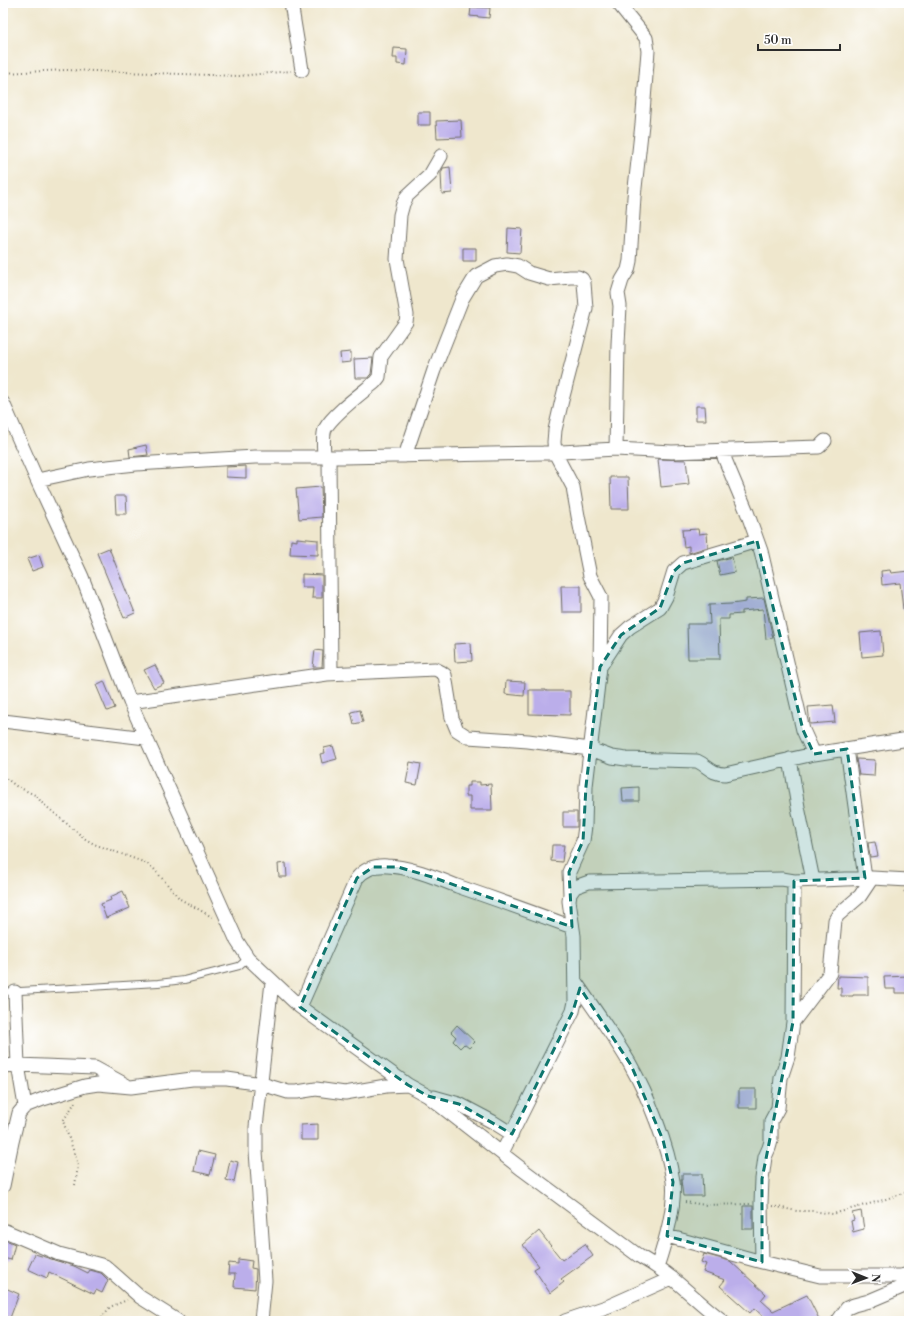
<svg xmlns="http://www.w3.org/2000/svg" width="912" height="1324" font-family="'Libre Bodoni',serif">
<style>
.building{fill:#bbaeea}
.lines{fill:none;stroke-linecap:round;stroke-linejoin:round}
.service-casing{stroke:#706d64;stroke-width:8}
.minor-casing{stroke:#706d64;stroke-width:15}
.path{stroke:#706d64;stroke-width:2;stroke-dasharray:1 3;stroke-linecap:butt}
.service{stroke:#fff;stroke-width:6}
.minor{stroke:#fff;stroke-width:13}
.marked{fill:#0f766e;fill-opacity:0.2;stroke:#0f766e;stroke-width:3;stroke-dasharray:8 5;stroke-linejoin:round}
</style>
<rect width="100%" height="100%" fill="#fff"/>
<filter id="ink" filterUnits="userSpaceOnUse"><feTurbulence type="fractalNoise" baseFrequency=".025" numOctaves="2"/><feDisplacementMap in="SourceGraphic" scale="8" xChannelSelector="R" yChannelSelector="G"/><feConvolveMatrix kernelMatrix="1 2 1 2 8 2 1 2 1" color-interpolation-filters="sRGB"/></filter>
<filter id="wash" filterUnits="userSpaceOnUse"><feTurbulence type="fractalNoise" baseFrequency=".012" numOctaves="4" result="noise"/><feDisplacementMap in="SourceGraphic" scale="16" xChannelSelector="R" yChannelSelector="G"/><feGaussianBlur stdDeviation="0.9" result="paint"/><feColorMatrix in="noise" values="0 0 0 0 0 0 0 0 0 0 0 0 0 0 0 0 0 1.4 0 .05"/><feComposite in="paint" operator="in"/></filter>
<g filter="url(#wash)">
<rect width="100%" height="100%" fill="#efe7cd"/>
<g id="blocks">
<path class="building" d="M471,7l19,1 -1,10 -19,-2z
M394,48l13,1 -1,16 -9,-1v-6h-4z
M418,112h12v13h-12z
M461,120l1,17 -25,1 -1,-17z
M450,167l2,26 -10,1 -1,-21 2,-5z
M508,228l14,1 -2,24 -13,-1z
M463,248h13v13h-13z
M351,352v10l-10,1 -1,-10z
M373,358l-2,16 -2,2 -1,2h-13l-1,-19z
M696,406h9l1,14h-10z
M146,445l2,10 -18,2 -1,-8z
M658,459l28,1 3,24 -28,3z
M246,466v12l-20,-1v-10z
M610,477h18l1,32h-18z
M321,487l1,30 -23,2 -3,-30z
M115,496h11l1,18h-11z
M698,529l1,5 8,-1 1,14 -19,6v-7l-5,1 -2,-17z
M297,538l21,2v15l-28,-1 1,-14 6,1z
M109,548l26,65 -11,5 -27,-65z
M39,555l4,12 -11,4 -5,-12z
M732,557l3,15 -15,3 -3,-14z
M890,570l1,3 18,-2v37l-6,1 -3,-26 -18,2 -1,-14z
M302,574l20,1v23h-10l1,-11h-11z
M561,586h20v26h-19z
M764,598l9,40 -7,1 -3,-30 -21,2v3l-13,1v4h-10l1,40h-32l-1,-35h23l-1,-19 22,-1 15,-2v-3z
M881,631l2,24 -21,2 -2,-24z
M471,643l1,18 -17,1 -1,-18z
M315,650l8,1 -1,16h-9z
M155,665l9,18 -10,5 -10,-18z
M104,681l11,27 -8,3 -11,-26z
M506,681l19,1 -1,14 -19,-2z
M529,690h17v1h24v24l-41,-1z
M833,705l2,17 -25,2 -2,-17z
M360,710l3,12 -9,2 -3,-12z
M333,746l4,13 -15,4 -2,-9 5,-1 -1,-5z
M856,759l19,1 -1,16 -15,-1z
M410,762l11,2 -4,21 -11,-2z
M470,782h10v3l11,-1 1,26h-22v-14h-4v-10h4z
M639,787v14h-16l-1,-13z
M563,812h14v15h-14z
M875,842l3,14 -8,1 -2,-14z
M552,845h12l-2,17 -11,-1z
M286,863l1,14h-8l-1,-13z
M123,891l7,17 -24,10 -5,-14 10,-4 -1,-3z
M838,976l30,1v18h-15v1h-12v-8h-4z
M909,976v17h-14v-4h-10l-1,-12z
M457,1025l18,17 -6,6 -5,-4 -4,4 -7,-7 3,-4 -5,-5z
M739,1089h17v19h-17z
M318,1124v16h-17v-15z
M198,1151l17,4 -5,20 -16,-4z
M230,1160l8,2 -4,20 -8,-2z
M682,1174h20l1,22h-20l-2,-16h1z
M743,1206h10v23h-10z
M861,1211l3,18 -11,3 -2,-11 3,-1 -2,-7z
M539,1231l23,29 23,-16 8,12 -32,23 3,3 -14,11 -16,-24 5,-3 -16,-21z
M3,1239l12,5 -4,16 -8,-2z
M35,1254l39,12 14,7 2,-3 11,3 7,7 -6,13 -6,-3 -2,4 -45,-22 -2,6 -19,-9z
M704,1254l26,7 36,33 -5,6 12,11 34,-16 13,26h-52l-14,-13 -4,5 -30,-27 5,-6 -22,-8 3,-8 -5,-2z
M238,1259l14,2 -1,7 5,1 -1,20 -21,-2 1,-13h-7l1,-11 9,1z
M3,1287l16,7 -9,24 -7,-2z"/>
</g>
</g>
<g filter="url(#ink)">
<use href="#blocks" fill-opacity="0" stroke="#706d64" stroke-width="1"/>
<g class="lines">
<g class="service-casing">
<path id="service" d="M3,992l155,-9 26,-3 55,-14 9,-8"/>
</g>
<g class="minor-casing">
<path id="minor" d="M291,3l11,67
M3,403l34,77 45,97 48,125 107,239 11,17 52,49 108,78 20,11 95,74 116,86c12,7 23,14 34,23 17,14 32,29 50,42
M616,449l2,-105 2,-38 -2,-13 4,-13 6,-10 2,-9 4,-64 8,-73 6,-73 -2,-13 -28,-35
M721,450l26,62 14,39 42,179 11,24
M405,456l29,-86 28,-71 14,-23 19,-10 12,-2 11,2 11,7 20,6 21,-2h8l4,2 2,4 2,25 -24,92 -7,30 -1,12 1,11 18,34 5,29 12,60 11,21 -1,70 -14,119 -1,40 -2,15 -14,31 1,22
M324,457c0,-8 -2,-20 1,-28 8,-15 37,-36 50,-47l4,-5 2,-20 25,-35 1,-7 -10,-56 3,-44 3,-11 4,-8 23,-21 11,-19
M329,458l2,216
M37,480l52,-11 47,-5 119,-7h89l199,-4 73,-4 56,3 147,-5 6,-6
M600,667l21,-32 9,-8 30,-19 6,-11 8,-26 9,-8 74,-22
M130,702l197,-28 108,-5 6,3 4,3 7,43 5,12 11,7 60,4 62,8 22,8 14,2 71,2c11,5 14,13 28,13l89,-20 95,-15
M3,721l143,17
M847,749l18,129
M790,759l8,48 15,73
M575,981c18,27 39,55 55,83 18,32 38,81 43,117 3,25 -8,62 -16,86
M15,992l3,73 7,41
M300,1007l57,-129c8,-9 17,-13 30,-12 21,0 50,12 70,20 38,13 77,27 115,41
M793,1022l37,-49 5,-53 3,-5 22,-19 12,-18
M3,1066l15,-1 77,3 31,17
M434,1097l25,7 34,18 19,12
M502,1153l71,-142 2,-9 -1,-66 -5,-35 1,-7 5,-7 14,-5 193,-3 12,2 78,-3 37,2
M3,1186l9,-44 7,-29 6,-7 18,-7 42,-13 13,-2 33,3 61,-8h35l35,5 26,8h9l19,-3 29,4 41,-7 22,-1
M3,1230l56,24 46,12 35,31 38,24
M667,1236l95,26 58,14h80l9,-2
M762,1262l-1,-59 1,-24 3,-22 4,-9 2,-7v-20l7,-13 3,-30 7,-21 5,-35 1,-141
M261,1321l4,-40 -9,-130v-24l16,-145
M565,1321l44,-15 63,-28
M838,1321l9,-13 7,-3 15,-4 40,-17"/>
</g>
<path class="path" d="M3,73l63,-3 173,6 52,-5
M3,776l13,10 21,10 4,6 43,36 10,6 52,19 8,6 26,30 34,19
M904,891l5,4
M75,1185l3,-19 -2,-8 -13,-37 13,-20
M685,1202l21,3 44,-1
M772,1206l25,5h15l21,3 50,-14 26,-9
M99,1321l11,-14 17,-7"/>
<use href="#service" class="service"/>
<use href="#minor" class="minor"/>
</g>
</g>
<path class="marked" d="M757,541l46,189 11,24 33,-5 18,129 -71,3 -1,141 -31,157v83l-95,-26 6,-54 -10,-42 -32,-75 -51,-77 -7,23 -61,123 -53,-30 -31,-8 -20,-11 -108,-78 57,-129 16,-11h25l34,10 140,50 -3,-55 14,-31 3,-55 14,-119 21,-32 39,-27 14,-37 9,-8z"/>
<rect width="912" height="1324" fill="none" stroke="#fff" stroke-width="16"/>
<g transform="translate(866 1278) rotate(91)" stroke="#ffffff" stroke-width="3" paint-order="stroke">
<path d="M0-3L7 15L0 10L-7 15Z" fill="#2b2b2b"/>
<text y="-6" font-size="11" font-weight="bold" text-anchor="middle" fill="#2b2b2b">N</text>
</g>
<path d="M758 44v6h82v-6" fill="none" stroke="#2b2b2b" stroke-width="2"/>
<text x="764" y="44" font-size="12" fill="#2b2b2b" stroke="#ffffff" stroke-width="3" paint-order="stroke">50 m</text>
</svg>
